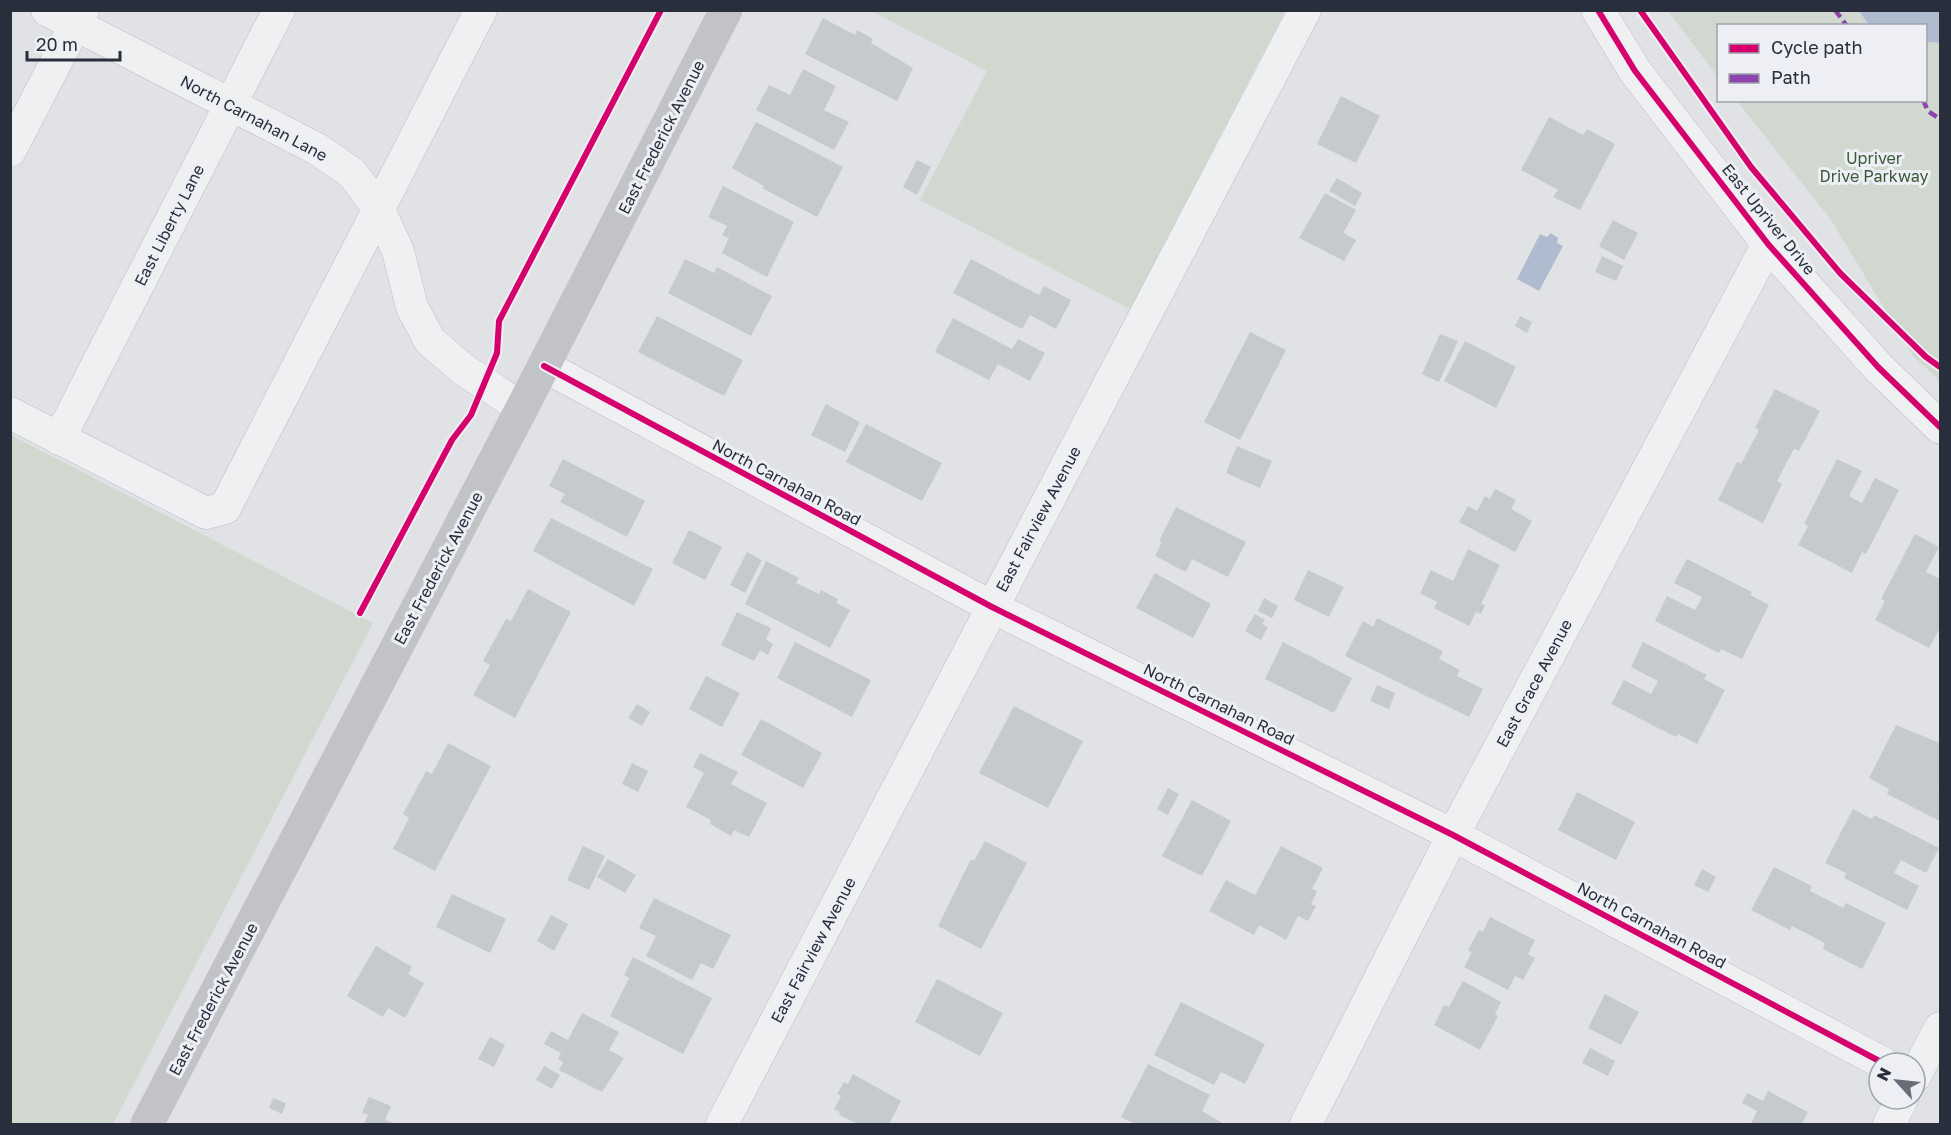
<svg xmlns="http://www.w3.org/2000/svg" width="1951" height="1135" font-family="'Golos Text',sans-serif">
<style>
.green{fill:#d0d8d0}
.water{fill:#afbccf}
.building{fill:#c7cacd}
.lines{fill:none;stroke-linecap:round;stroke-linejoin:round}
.minor-casing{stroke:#bdbfc2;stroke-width:33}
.tertiary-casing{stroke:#bdbfc2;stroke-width:34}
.minor{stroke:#eff0f1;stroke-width:32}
.tertiary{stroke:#eff0f1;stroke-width:33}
.secondary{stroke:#c1c3c7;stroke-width:33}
.quiet{stroke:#8e44ad;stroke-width:4.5;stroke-dasharray:9 4.5;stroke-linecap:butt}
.cycleway-casing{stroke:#edeff4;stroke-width:10}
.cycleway{stroke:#d6006c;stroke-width:6}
.labels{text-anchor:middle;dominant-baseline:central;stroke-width:6;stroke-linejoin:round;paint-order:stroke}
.street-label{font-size:16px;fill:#282e3c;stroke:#edeff4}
.park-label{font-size:16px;fill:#3a5736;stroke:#edeff4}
</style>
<rect width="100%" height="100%" fill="#e0e2e5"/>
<path class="green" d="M871,11h414l-155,298 -210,-109 67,-129z
M1668,11h191l10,14 -151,1v51z
M1926,42l14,1v338l-27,-25 -82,-136 -94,-119 189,-1z
M11,435l362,188 -260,501h-102z"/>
<path class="water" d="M1859,11h81v32l-14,-1v-16l-57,-1z
M1551,233l7,5 -1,5 6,3 -24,45 -22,-12 23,-45 7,3z"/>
<path class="building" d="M823,18l32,17 2,-5 16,9 -2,4 42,25 -16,33 -92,-47z
M803,69l33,17 -12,24 25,12 -15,28 -78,-40 13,-25 21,10z
M1341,96l39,20 -24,47 -39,-19z
M1549,117l34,18 4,-6 28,15 -35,66 -27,-13 5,-7 -37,-20z
M756,122l87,45 -26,50 -55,-29 2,-2 -32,-18z
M917,160l14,7 -14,28 -14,-8z
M1337,178l25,15 -7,13 -26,-15z
M723,186l71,36 -27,55 -45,-24 7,-15 -7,-3 5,-9 -19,-9z
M1325,193l31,17 -13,23 13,7 -12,21 -45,-23z
M1613,220l25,13 -14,27 -25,-14z
M1602,256l21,10 -7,15 -21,-9z
M685,259l29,14 3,-6 55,29 -21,40 -83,-43z
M971,259l68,36 5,-9 27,14 -15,29 -26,-14 -8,14 -69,-36z
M657,316l86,44 -19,36 -86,-44z
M1520,316l12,6 -5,11 -12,-7z
M953,318l59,31 6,-10 27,14 -15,28 -32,-17 -9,16 -54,-28z
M1250,332l36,18 -46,90 -36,-18z
M1440,334l18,7 -19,41 -17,-8z
M1465,341l51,26 -20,41 -52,-27z
M1775,389l45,22 -21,40 -5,-2 -17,32 5,3 -19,39 -45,-23 19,-38 4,2 18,-34 -4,-2z
M826,404l34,18 -15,30 -34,-17z
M866,424l76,39 -20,38 -76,-39z
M1237,446l35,15 -12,27 -34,-15z
M563,459l82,42 -18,36 -67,-35 5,-8 -16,-8z
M1837,459l25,12 -13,25 7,4 6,3 13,-25 24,12 -33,64 -4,-2 -10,21 -54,-28 10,-19 -4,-2z
M1495,489l21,11 -5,9 21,12 -17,31 -56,-30 9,-16 9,5 8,-15 5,3z
M1176,507l70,35 -18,35 -36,-18 -6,13 -31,-16 7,-14 -3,-1z
M551,518l102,51 -19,37 -101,-55z
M689,530l33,17 -17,33 -33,-17z
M1915,534l24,13 -13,25 14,7v49l-11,20 -54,-28 10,-19 -4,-2z
M1468,549l32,16 -19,39 4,1 -4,9 -5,-2 -7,14 -35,-18 3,-6 -17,-9 11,-23 22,11z
M747,552l15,8 -17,33 -15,-8z
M1687,559l65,33 -2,3 19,10 -27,54 -21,-10 -2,4 -64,-32 12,-25 28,14 4,-7 3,-6 -28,-14z
M766,561l33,17 -3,5 23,11 2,-4 17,9 -2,4 14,7 -20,38 -85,-44z
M1308,570l36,17 -15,30 -35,-17z
M1155,573l56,31 -18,34 -57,-30z
M528,589l43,23 -56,106 -42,-23 17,-30 -7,-4 23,-42 5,2z
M1264,598l14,8 -6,12 -14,-7z
M737,612l34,16 -5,12 7,4 -5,11 -8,-5 -6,11 -33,-16z
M1255,614l10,6 -3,4 6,3 -7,13 -16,-9z
M1377,618l66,33 -4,8 21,11 -3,6 26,13 -14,28 -124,-61 18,-35 10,6z
M795,642l76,38 -19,37 -75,-39z
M1283,642l69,36 -18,35 -69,-34z
M1643,642l64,33 -3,4 21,11 -28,54 -19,-10 -2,3 -65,-33 13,-24 27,14 7,-13 -27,-14z
M706,676l34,17 -18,34 -33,-18z
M1377,685l18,8 -6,16 -19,-8z
M637,704l13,8 -8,14 -14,-8z
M1014,706l69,35 -35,67 -69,-35z
M761,719l61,34 -19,35 -62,-33z
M1896,725l44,18v41l-2,5 2,2v30l-53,-27 2,-5 -20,-11z
M448,743l43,23 -56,105 -42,-22 16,-31 -6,-4 23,-43 6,3z
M700,753l38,19 -7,12 36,19 -18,34 -15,-7 -3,6 -21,-12 1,-4 -25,-13 18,-34 -11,-6z
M632,763l16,8 -10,21 -16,-8z
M1168,788l11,6 -11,21 -11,-6z
M1577,792l58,30 -19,38 -58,-30z
M1192,800l39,21 -29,55 -40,-20z
M1853,809l19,10 2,-4 65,33 -13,25 -25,-13 -7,13 25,13 -12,24 -63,-32 2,-5 -21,-10z
M985,841l42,22 -46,86 -43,-23 33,-67 3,2z
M583,846l22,10 -16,34 -22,-10z
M1281,846l42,22 -11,21 5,2 -6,13 5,2 -8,15 -10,-5 -12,24 -27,-15 -5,10 -45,-24 17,-31 29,15z
M608,859l28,16 -11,18 -28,-16z
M1774,867l38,19 -2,5 33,17 3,-5 40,20 -24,46 -39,-20 2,-6 -33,-17 -2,4 -39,-20z
M1702,869l14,8 -8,15 -14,-7z
M452,894l54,25 -16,34 -54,-26z
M654,898l77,37 -18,34 -12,-6 -9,17 -46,-24 10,-20 -17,-8z
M551,915l17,9 -14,27 -17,-10z
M1490,917l45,23 -7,14 7,4 -12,22 -8,-4 -7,14 -44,-23 8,-15 -4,-2 11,-20 4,2z
M376,946l36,21 -4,7 16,9 -19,35 -17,-10 -5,9 -36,-21z
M633,957l79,41 -29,56 -73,-38 19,-38 -5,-3z
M937,979l66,34 -23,43 -65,-34z
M1463,981l38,21 -6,12 3,2 -18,34 -46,-25 10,-20 5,2z
M1605,994l34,18 -18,33 -33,-17z
M1181,1002l84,42 -20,40 -24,-12 -7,13 -60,-30z
M582,1013l37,19 -10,18 15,8 -22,34 -43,-22 4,-8 -5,-3 3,-6 -17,-9 7,-13 17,9z
M490,1037l15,8 -11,22 -16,-8z
M1590,1048l25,13 -7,15 -26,-13z
M1148,1064l62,31 -8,16 22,13h-89l-14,-7z
M544,1066l16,9 -8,14 -16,-9z
M853,1074l48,27 -12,23h-31l-19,-9 1,-3 -6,-3 7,-13 -4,-2 7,-12 4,2z
M1768,1091l40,21 -6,12h-51l6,-13 -15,-8 5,-10 16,8z
M369,1097l22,9 -6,14 12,4h-33l4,-9 -6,-2z
M273,1098l13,5 -4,11 -13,-6z"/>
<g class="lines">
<g class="minor-casing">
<path id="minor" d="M47,10l270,139 35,24 26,35 20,43 14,56 18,34 34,29 58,38
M10,151l73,-141
M544,366l448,241 461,228 430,228
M10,413l196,100 19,-5 256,-498
M59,439l220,-429
M1915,1076l25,-48
M722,1124l583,-1114
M1306,1124l147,-289 315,-591
M1889,1124l13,-25"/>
</g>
<g class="tertiary-casing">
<path id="tertiary" d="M1598,10l37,61 133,173 110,123 62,60"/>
</g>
<use href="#minor" class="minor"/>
<use href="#tertiary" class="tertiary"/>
<path class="secondary" d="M147,1124l375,-716 204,-398"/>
<path class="quiet" d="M1835,10l12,16
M1923,100l5,11 12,8"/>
<g class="cycleway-casing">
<path id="cycleway" d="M1598,10l37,61 133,173 110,123 62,60
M1640,10l111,157 89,106 86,84 14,10
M544,366l448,241 461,228 430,228
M360,613l92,-173 19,-25 26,-62 2,-32 162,-311"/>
</g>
<use href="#cycleway" class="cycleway"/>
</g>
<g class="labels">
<g class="street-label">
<text transform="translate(254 118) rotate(28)">North Carnahan Lane</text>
<text transform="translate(661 137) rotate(-63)">East Frederick Avenue</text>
<text transform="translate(1769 219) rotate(51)">East Upriver Drive</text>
<text transform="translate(169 225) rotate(-63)">East Liberty Lane</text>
<text transform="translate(787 482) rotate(28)">North Carnahan Road</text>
<text transform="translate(1038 519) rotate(-62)">East Fairview Avenue</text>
<text transform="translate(438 568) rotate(-62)">East Frederick Avenue</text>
<text transform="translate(1534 683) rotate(-62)">East Grace Avenue</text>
<text transform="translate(1219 704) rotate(26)">North Carnahan Road</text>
<text transform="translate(1652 925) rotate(28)">North Carnahan Road</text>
<text transform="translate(813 950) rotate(-62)">East Fairview Avenue</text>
<text transform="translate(213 999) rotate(-62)">East Frederick Avenue</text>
</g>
<g class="park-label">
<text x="1874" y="158">Upriver<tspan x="1874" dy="18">Drive Parkway</tspan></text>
</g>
</g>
<rect width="1951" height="1135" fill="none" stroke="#282e3c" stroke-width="24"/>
<rect x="1717" y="24" width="210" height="78" fill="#edeff4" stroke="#9ea2aa" stroke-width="1.5"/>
<rect x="1729" y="44" width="30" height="9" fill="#d6006c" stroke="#9ea2aa" stroke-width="1.5"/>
<text x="1771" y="54" font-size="18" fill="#282e3c">Cycle path</text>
<rect x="1729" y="74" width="30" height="9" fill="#8e44ad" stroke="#9ea2aa" stroke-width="1.5"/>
<text x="1771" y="84" font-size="18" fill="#282e3c">Path</text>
<g transform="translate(1897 1081) rotate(297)"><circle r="28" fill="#edeff4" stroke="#9ea2aa" stroke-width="1.5"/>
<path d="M0-4.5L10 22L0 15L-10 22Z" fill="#686d77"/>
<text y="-9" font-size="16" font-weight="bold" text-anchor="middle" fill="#282e3c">N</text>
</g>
<path d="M27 51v9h93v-9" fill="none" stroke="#282e3c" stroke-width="3"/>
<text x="36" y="51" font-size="18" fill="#282e3c" stroke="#edeff4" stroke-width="4.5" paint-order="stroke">20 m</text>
</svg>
